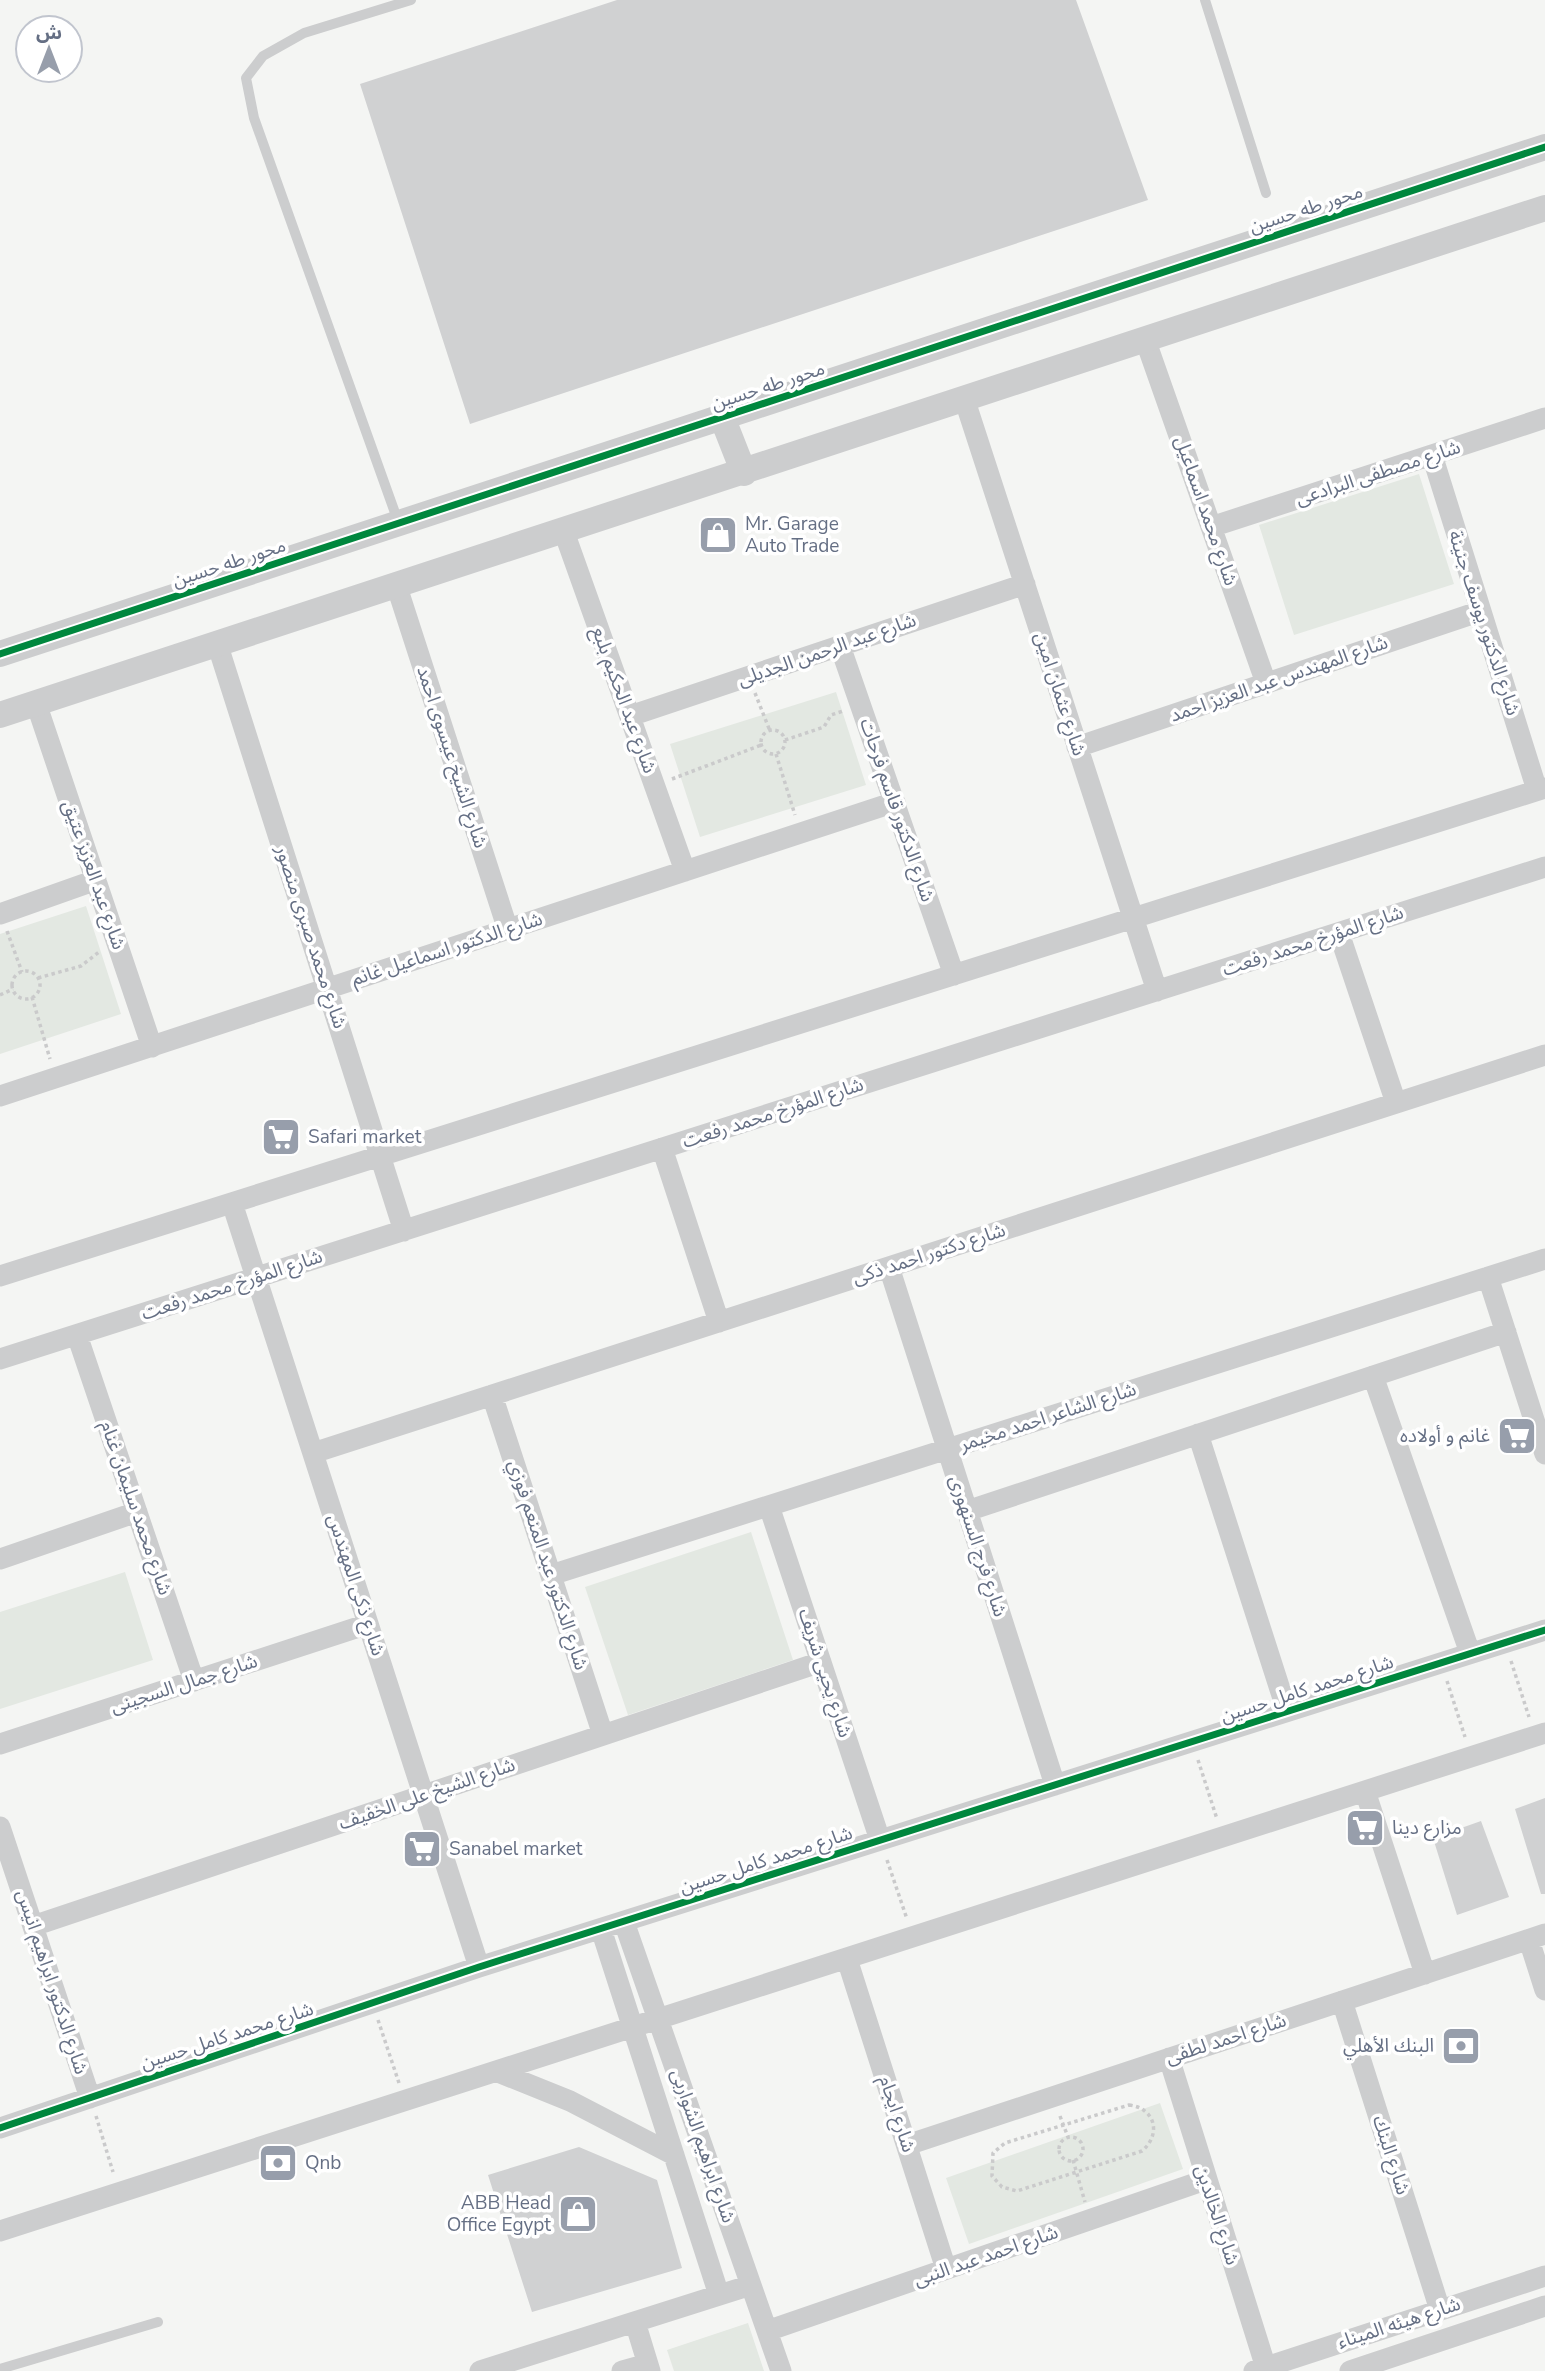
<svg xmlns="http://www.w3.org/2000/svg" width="1545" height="2371" font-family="'Nunito Sans','Noto Sans Arabic',sans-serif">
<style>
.green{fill:#e3e8e2}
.building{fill:#d0d1d2}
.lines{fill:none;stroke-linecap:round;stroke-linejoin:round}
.path{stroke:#cacacb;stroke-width:3.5;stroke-dasharray:3.5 3.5;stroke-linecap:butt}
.service{stroke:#cccdce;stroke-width:10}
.minor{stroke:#cccdce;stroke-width:21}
.tertiary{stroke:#cccdce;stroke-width:26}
.cycleway-casing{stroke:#fff;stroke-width:11}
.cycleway{stroke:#00873e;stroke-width:7}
.labels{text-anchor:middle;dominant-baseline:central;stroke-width:7;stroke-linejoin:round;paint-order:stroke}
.street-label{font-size:19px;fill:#656f84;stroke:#fff}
.poi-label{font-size:19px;fill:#656f84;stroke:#fff;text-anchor:start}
</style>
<rect width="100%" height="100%" fill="#f4f5f3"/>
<path class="green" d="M1419,474l35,110 -160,51 -35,-110z
M836,692l30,93 -166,52 -30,-93z
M86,906l35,108 -121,40v-120z
M751,1532l42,128 -165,55 -43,-128z
M125,1572l28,88 -153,49v-97z
M1160,2103l23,66 -214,75 -23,-66z
M748,2323l16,48h-90l-7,-21z"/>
<path class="building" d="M617,0h459l72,200 -678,224 -110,-340z
M1545,1798v96h-4l-26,-85z
M1481,1821l28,76 -52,18 -24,-77z
M579,2147l78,33 25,88 -150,44 -44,-137z"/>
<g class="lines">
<path class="path" d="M755,693l15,38
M761 742a12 12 0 1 1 24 0a12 12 0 1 1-24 0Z
M785,740l39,-13 7,-12 12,-4
M776,754l19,61
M672,779l89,-34
M7,931l15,41
M12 985a14 14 0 1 1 28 0a14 14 0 1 1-28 0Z
M38,978l43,-12 18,-14
M0,995l13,-6
M32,997l18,62
M1511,1661l18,56
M1447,1681l18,56
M1198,1760l19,59
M887,1860l20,59
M378,2020l21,63
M1129,2105c26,3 33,29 13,46l-125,40 -15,-4 -10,-11 1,-23 12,-10z
M96,2116l17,56
M1060,2116l8,21
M1059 2149a12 12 0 1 1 24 0a12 12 0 1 1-24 0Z
M1073,2160l12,42"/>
<path class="service" d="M1205,0l61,193
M399,524l-145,-406 -8,-40 17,-22 41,-23 107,-33
M0,2369l158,-47"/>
<path class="minor" d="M1145,339l121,344
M964,398l193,593
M1432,455l105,335
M1211,527l334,-109
M563,529l122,342
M396,584l112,346
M217,643l187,588
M840,646l114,329
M36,703l116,344
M630,716l395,-132
M1077,747l404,-136
M0,914l96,-34
M1339,933l57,170
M0,1096l895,-294
M662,1148l57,174
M232,1203l247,764
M889,1267l166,518
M0,1276l1545,-488
M1488,1277l57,177
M77,1335l117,346
M0,1359l1545,-492
M1373,1376l97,277
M492,1395l111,340
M1198,1434l89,277
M313,1453l1232,-398
M769,1506l111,334
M967,1511l539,-179
M0,1559l137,-47
M551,1575l994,-316
M0,1744l368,-120
M1365,1791l60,183
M0,1827l90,271
M624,1922l157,449
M33,1926l788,-264
M601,1929l118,366
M1529,1940l16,50
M847,1959l99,310
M1342,2001l98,309
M1169,2058l98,313
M498,2072l72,29 104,54
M0,2128l479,-161 1066,-337
M907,2145l638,-211
M0,2231l1545,-498
M635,2322l15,49
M767,2331l438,-151
M480,2371l271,-86
M622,2371l25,-7
M1254,2371l291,-95
M1350,2371l195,-65"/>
<path class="tertiary" d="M722,417l22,56
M0,654l1545,-507
M0,715l1545,-507"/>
<g class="cycleway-casing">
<path id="cycleway" d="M0,654l1545,-507
M0,2128l479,-161 1066,-337"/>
</g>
<use href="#cycleway" class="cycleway"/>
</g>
<defs>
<g id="shop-square" transform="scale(2.0125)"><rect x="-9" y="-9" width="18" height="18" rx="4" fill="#979eab" stroke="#fff"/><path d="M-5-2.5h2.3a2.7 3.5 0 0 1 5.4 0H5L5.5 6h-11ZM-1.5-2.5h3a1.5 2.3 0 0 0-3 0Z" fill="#fff"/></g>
<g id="supermarket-square" transform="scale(2.0125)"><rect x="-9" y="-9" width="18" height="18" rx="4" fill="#979eab" stroke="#fff"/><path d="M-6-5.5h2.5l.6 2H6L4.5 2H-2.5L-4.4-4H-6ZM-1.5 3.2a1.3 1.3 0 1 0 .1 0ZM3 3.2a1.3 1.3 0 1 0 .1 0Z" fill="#fff"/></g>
<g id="bank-square" transform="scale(2.0125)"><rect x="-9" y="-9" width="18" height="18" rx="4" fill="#979eab" stroke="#fff"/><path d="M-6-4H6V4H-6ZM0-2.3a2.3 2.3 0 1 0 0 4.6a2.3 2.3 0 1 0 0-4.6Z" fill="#fff"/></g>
</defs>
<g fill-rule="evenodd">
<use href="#shop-square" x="718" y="535"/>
<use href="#supermarket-square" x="281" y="1137"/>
<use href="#supermarket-square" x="1517" y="1436"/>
<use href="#supermarket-square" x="1365" y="1828"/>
<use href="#supermarket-square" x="422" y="1849"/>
<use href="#bank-square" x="1461" y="2046"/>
<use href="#bank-square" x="278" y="2163"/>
<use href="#shop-square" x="578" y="2214"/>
</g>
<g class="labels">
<g class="street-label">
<text transform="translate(1306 209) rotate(-18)">محور طه حسين</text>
<text transform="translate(768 386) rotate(-18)">محور طه حسين</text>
<text transform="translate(1378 473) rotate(-18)">شارع مصطفى البرادعى</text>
<text transform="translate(1206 511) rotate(71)">شارع محمد اسماعيل</text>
<text transform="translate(229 563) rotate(-18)">محور طه حسين</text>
<text transform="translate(1484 623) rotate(72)">شارع الدكتور يوسف جنينة</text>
<text transform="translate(827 650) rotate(-19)">شارع عبد الرحمن الجديلى</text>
<text transform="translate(1279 679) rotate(-19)">شارع المهندس عبد العزيز احمد</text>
<text transform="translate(1060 694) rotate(72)">شارع عثمان امين</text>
<text transform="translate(624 700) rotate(70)">شارع عبد الحكيم بلبع</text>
<text transform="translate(452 757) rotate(72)">شارع الشيخ عيسوى احمد</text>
<text transform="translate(897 810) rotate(71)">شارع الدكتور قاسم فرحات</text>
<text transform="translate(94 875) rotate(71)">شارع عبد العزيز عتيق</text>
<text transform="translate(311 937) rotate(72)">شارع محمد صبرى منصور</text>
<text transform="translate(1313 941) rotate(-18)">شارع المؤرخ محمد رفعت</text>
<text transform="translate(447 949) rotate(-18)">شارع الدكتور اسماعيل غانم</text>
<text transform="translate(773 1113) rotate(-18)">شارع المؤرخ محمد رفعت</text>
<text transform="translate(929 1254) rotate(-18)">شارع دكتور احمد ذكى</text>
<text transform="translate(232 1285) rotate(-18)">شارع المؤرخ محمد رفعت</text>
<text transform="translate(1048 1417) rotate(-18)">شارع الشاعر احمد مخيمر</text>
<text transform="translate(136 1508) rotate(71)">شارع محمد سليمان غنام</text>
<text transform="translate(978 1546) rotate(72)">شارع فرج السنهورى</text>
<text transform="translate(548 1565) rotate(72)">شارع الدكتور عبد المنعم فوزي</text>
<text transform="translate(356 1585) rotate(72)">شارع ذكى المهندس</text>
<text transform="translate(825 1673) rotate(72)">شارع يحيى شريف</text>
<text transform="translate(184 1684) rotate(-18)">شارع جمال السجينى</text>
<text transform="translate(1307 1689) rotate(-18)">شارع محمد كامل حسين</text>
<text transform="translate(427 1794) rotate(-19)">شارع الشيخ على الخفيف</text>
<text transform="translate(766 1860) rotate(-18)">شارع محمد كامل حسين</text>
<text transform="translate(52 1982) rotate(72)">شارع الدكتور ابراهيم انيس</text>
<text transform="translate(227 2036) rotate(-18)">شارع محمد كامل حسين</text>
<text transform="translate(1226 2039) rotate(-18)">شارع احمد لطفى</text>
<text transform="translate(897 2114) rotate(72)">شارع ايجام</text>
<text transform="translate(703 2146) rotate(71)">شارع ابراهيم الشواربى</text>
<text transform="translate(1391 2155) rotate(72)">شارع البنك</text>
<text transform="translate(1217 2215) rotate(72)">شارع الخالدين</text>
<text transform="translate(986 2256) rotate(-19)">شارع احمد عبد النبى</text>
<text transform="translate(1399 2323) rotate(-18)">شارع هيئه الميناء</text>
</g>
<g class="poi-label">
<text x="745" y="524">Mr. Garage<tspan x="745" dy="22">Auto Trade</tspan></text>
<text x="308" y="1137">Safari market</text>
<text x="1490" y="1436" text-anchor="end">غانم و أولاده</text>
<text x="1392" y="1828">مزارع دينا</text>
<text x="449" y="1849">Sanabel market</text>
<text x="1434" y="2046" text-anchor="end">البنك الأهلي</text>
<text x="305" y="2163">Qnb</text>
<text x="551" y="2203" text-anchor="end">ABB Head<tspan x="551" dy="22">Office Egypt</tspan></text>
</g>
</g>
<g transform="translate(49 49)"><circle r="33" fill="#ffffff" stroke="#c1c5ce" stroke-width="2"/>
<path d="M0-5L12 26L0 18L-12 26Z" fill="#979eab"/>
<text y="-10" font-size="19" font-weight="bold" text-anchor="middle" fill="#656f84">ش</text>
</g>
</svg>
